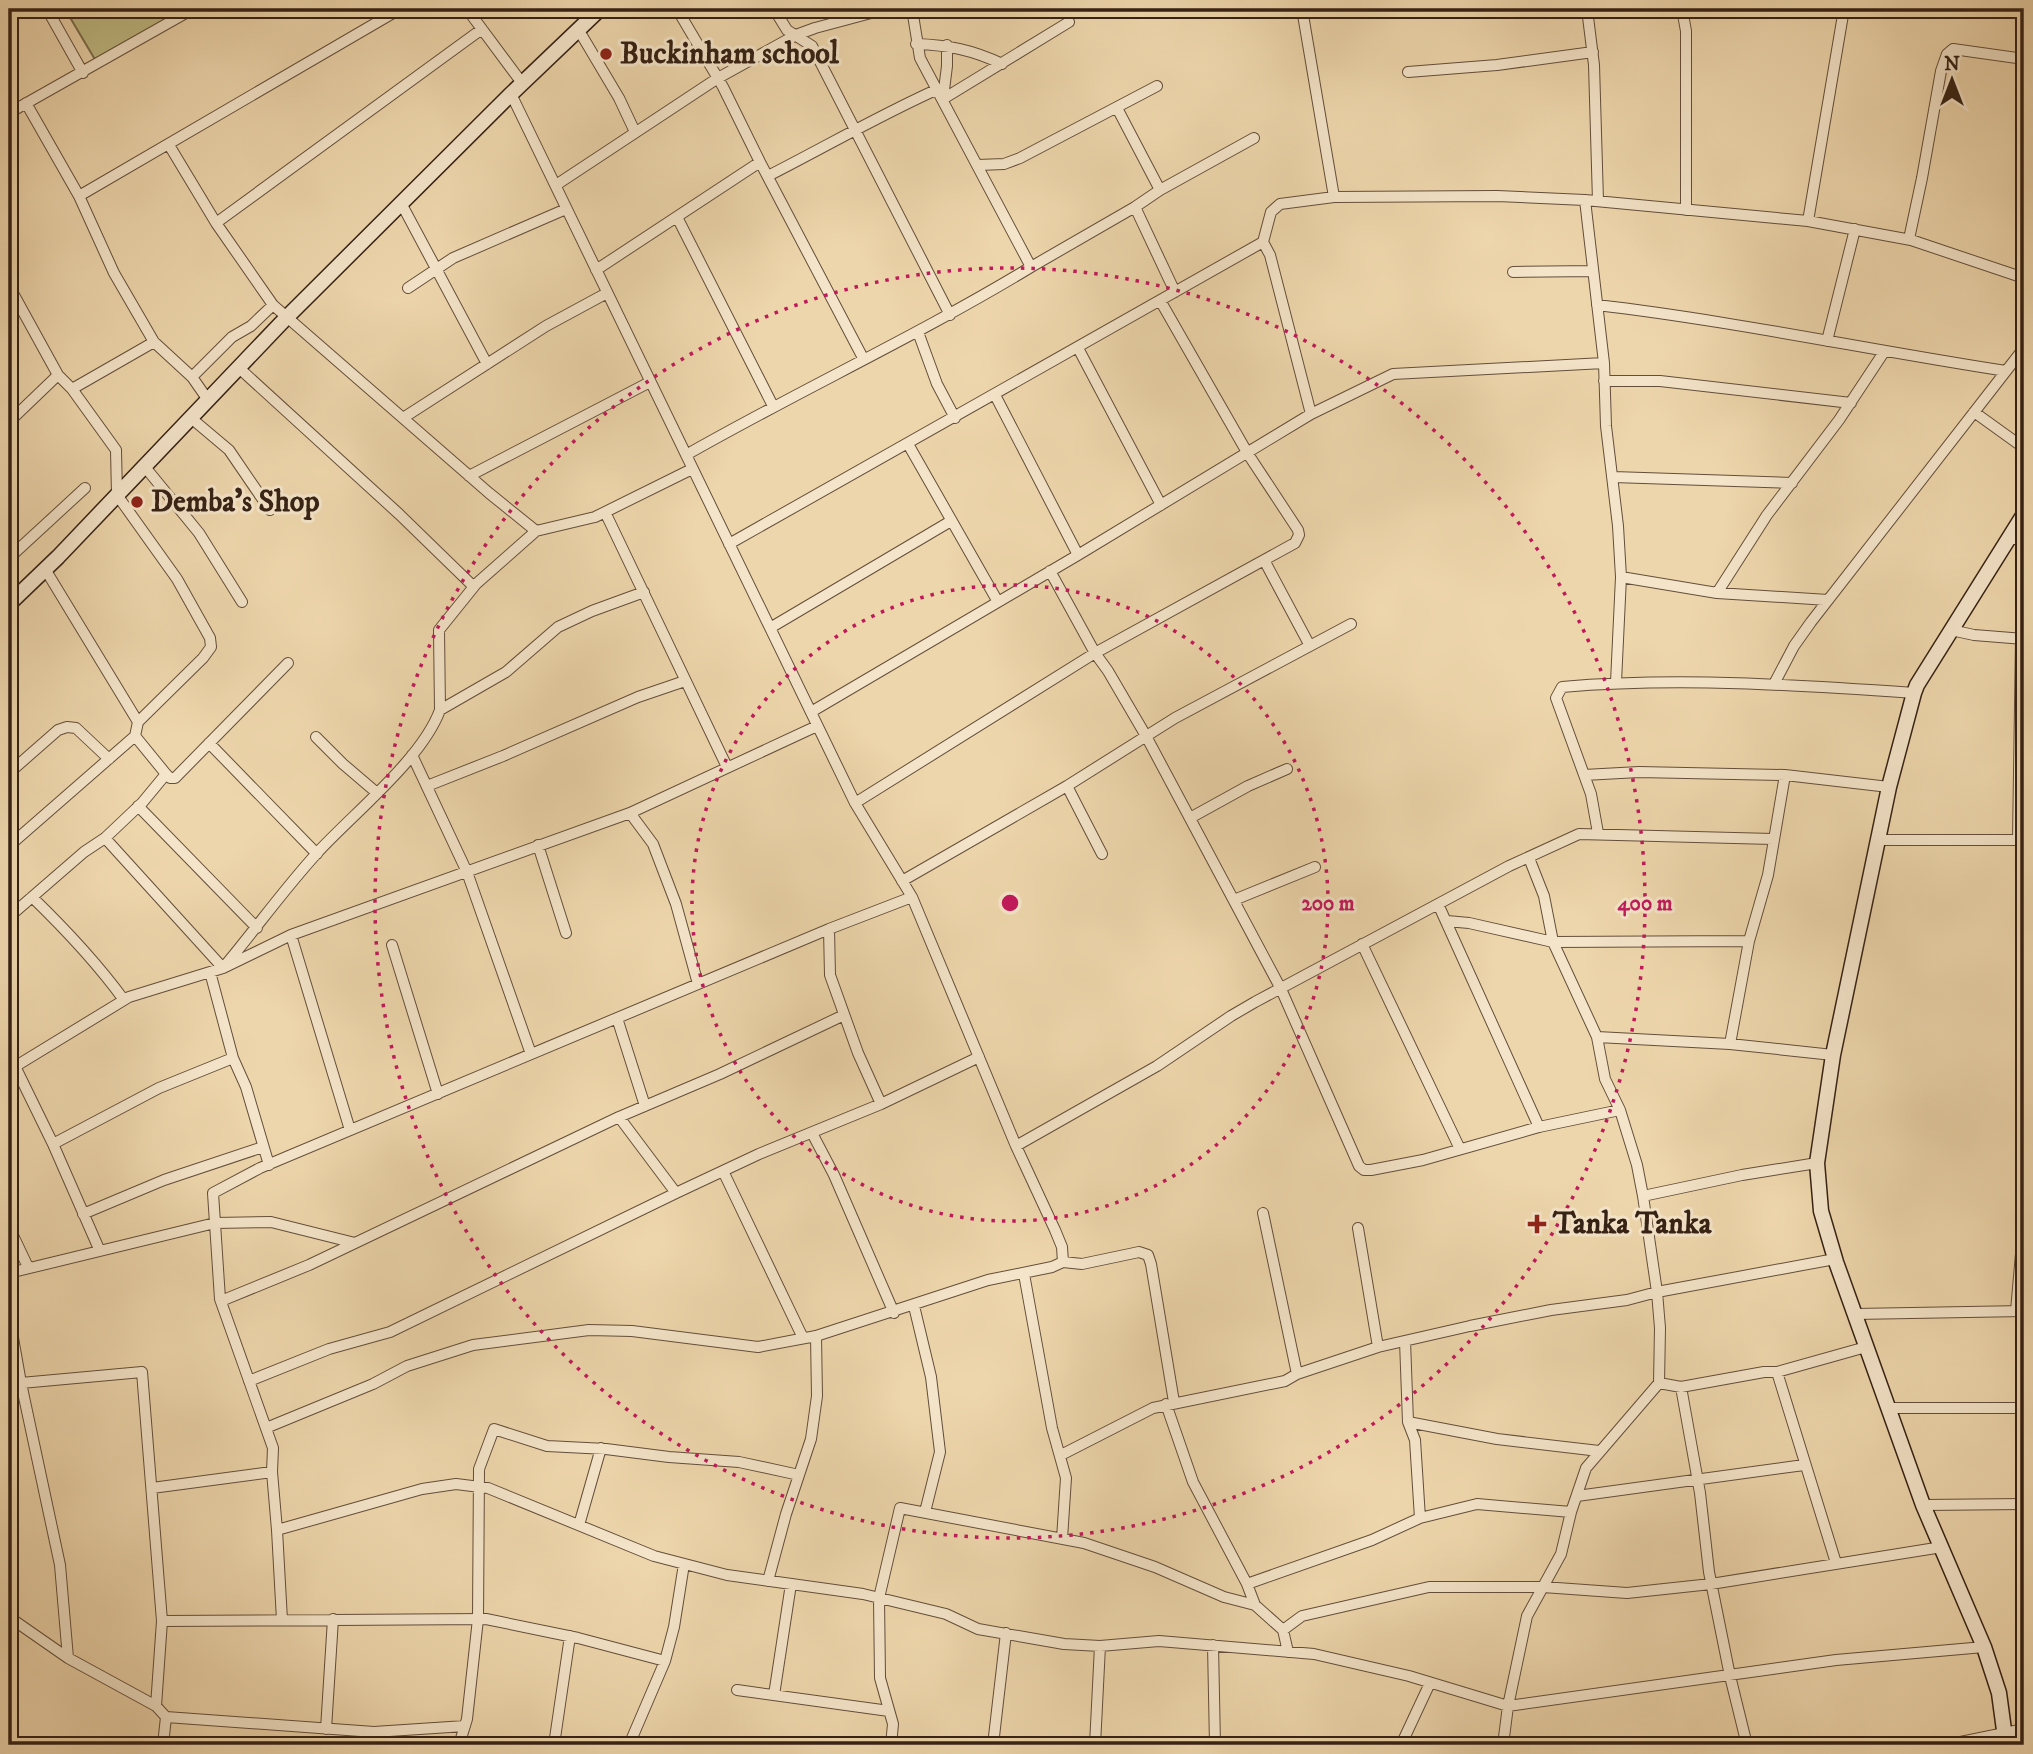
<svg xmlns="http://www.w3.org/2000/svg" width="2033" height="1754" font-family="'IM FELL DW Pica',serif">
<style>
.green{fill:#c0bc84;stroke:#7a6e4c;stroke-width:2}
.lines{fill:none;stroke-linecap:round;stroke-linejoin:round}
.street-casing{stroke:#634e3a;stroke-width:12}
.secondary-casing{stroke:#352114;stroke-width:17}
.street{stroke:#f4e4c9;stroke-width:10}
.secondary{stroke:#f4e4c9;stroke-width:14}
.ring{fill:none;stroke:#c2185b;stroke-width:3.5;stroke-dasharray:3.5 7}
.poi-dot{fill:#8f2418;stroke:#f4e4c9;stroke-width:2.5}
.labels{text-anchor:middle;dominant-baseline:central;stroke-width:6;stroke-linejoin:round;paint-order:stroke}
.poi-label{font-size:30px;font-weight:bold;fill:#352114;stroke:#f4e4c9;text-anchor:start}
.centre{fill:#c2185b;stroke:#f4e4c9;stroke-width:3.5}
.ring-label{font-size:21px;text-anchor:middle;font-weight:bold;fill:#c2185b;stroke:#f4e4c9;stroke-width:6;stroke-linejoin:round;paint-order:stroke}
</style>
<rect width="100%" height="100%" fill="#eed6ac"/>
<filter id="stains"><feTurbulence type="fractalNoise" baseFrequency=".00286" numOctaves="4"/><feColorMatrix values="0 0 0 0 .2 0 0 0 0 .09 0 0 0 0 .02 0 0 0 .5 -.17"/></filter>
<radialGradient id="worn" r=".72"><stop offset=".6" stop-color="#630" stop-opacity="0"/><stop offset="1" stop-color="#630" stop-opacity=".3"/></radialGradient>
<path class="green" d="M65,9h122l-90,54z"/>
<g class="lines">
<g class="street-casing">
<path id="street" d="M47,9l36,64
M467,9l55,74
M677,9l46,78 37,75 103,196
M774,9l13,21 25,16 138,269
M1302,9l32,188
M1587,9l7,56 4,136
M1682,9l4,22v179
M578,29l41,69 16,34
M916,44c32,1 57,6 86,20
M1408,72l89,-7 96,-13
M511,94l344,709 57,94 104,249 39,84 7,17 1,15
M943,98l4,-32v-21
M943,99l126,-77
M26,103l53,93 35,77 40,69 38,35 16,23
M9,113l184,-104
M169,145l47,78 57,82 216,188 47,38 59,-14 97,-48
M978,165l26,-1 16,-6 137,-72
M768,176c57,-29 112,-61 170,-87
M556,185l162,-107 78,-43 19,-7 71,-19
M1160,190l94,-52
M79,196l321,-187
M1585,200l19,163 2,63 12,100 3,51 -5,105
M401,203l86,161
M1135,207l40,85
M677,217l96,189
M1808,221l36,-212
M216,223l266,-194
M1909,239l13,-61 19,-107 6,-17 6,-5 71,10
M1031,267l104,-60 25,-17 -43,-82
M596,270l164,-108
M1513,272l80,-1
M9,286l49,89 14,14 44,61 1,45 60,84 33,59 1,9 -8,11 -65,64 -3,14 -126,110
M408,288l45,-30 113,-49
M1597,305c137,16 272,45 409,66
M918,332l19,52 18,34
M1827,341l28,-112
M1078,348l83,157
M239,368l160,146 74,72
M192,377l40,-40 19,-11 22,-21
M1604,381h56l191,22
M72,389l82,-47
M995,395l83,160
M1974,412l50,36
M1311,414l-41,-159 -7,-13 8,-30 9,-8 54,-7 163,-1 88,4 223,21 103,19 113,38
M191,418l38,32 41,60
M403,418l143,-92 61,-33
M9,422l49,-47
M908,444l90,158
M686,455c114,-65 233,-120 345,-188l-111,-209 -8,-49
M145,467l54,66 43,69
M469,476l181,-94
M1613,477l179,6
M605,512l122,255
M2008,539h16
M729,544l534,-302
M9,558l76,-70
M1264,560l46,86
M45,569l93,153
M1050,571l45,82 13,18 38,65 135,253 78,177 5,4h7l52,-10 116,-33 81,-17
M1621,577l96,16 111,7
M1717,593l50,-78 72,-95 45,-68
M770,628l181,-107
M1951,630l23,5 50,4
M1774,684l20,-38 17,-24 213,-274
M440,710l66,-38 52,-45 34,-16 52,-19
M811,712l267,-157 233,-141 82,-40 211,-11
M316,737l27,27 34,29
M209,743l108,111
M412,755l55,117 64,182
M9,773l49,-43 9,-3 9,1 33,31
M166,774l4,4h5l113,-115
M1584,775l55,-3 146,3 104,12
M427,786l76,-30 135,-59 47,-16
M1067,786l35,68
M855,803l240,-150 200,-110 4,-8 -1,-5 -50,-76 -87,-152
M138,806l119,122
M630,813l23,31 23,60 22,80
M1190,818l58,-32 39,-17
M1598,833l-7,-39 -35,-96 6,-11c117,-10 235,-2 352,6
M105,838l118,130c32,-38 61,-79 95,-116 36,-39 104,-93 122,-142l-1,-80 37,-46 60,-53
M1877,840h147
M2018,840l3,-201
M538,845l28,88
M1529,858l15,38 9,46 44,95 8,42 15,31 17,55 6,31
M902,881l165,-95 108,-68 176,-94
M32,897c33,32 65,66 92,103
M1234,900l81,-33
M1438,904l101,223
M9,917l75,-65 21,-14 37,-35 24,-29 -31,-38
M1447,921l22,2 84,19 196,-1
M829,929l1,46 28,78 23,51
M291,935l59,195
M1362,944l98,205
M392,945l46,149
M210,972l23,86 13,29 23,78
M617,1018l28,88
M1597,1037l133,7 103,11
M1730,1044l19,-103 19,-66 17,-100
M9,1054l44,90 46,105
M16,1066l113,-69 94,-29 68,-33 339,-122 187,-87
M619,1117l57,76
M812,1133l22,42 60,138
M53,1144l106,-56 74,-30
M1016,1146l141,-80 74,-50 24,-14 254,-136 70,-32 194,5
M723,1171l80,167
M1263,1213l34,161
M83,1214l81,-34 99,-33
M9,1227l19,40
M1358,1228l20,119
M9,1273l206,-50 56,-1 84,21
M1024,1274l28,154 14,50 -4,61
M221,1301l88,-36 310,-148 101,-43 124,-59
M914,1306l17,71 9,75 -15,60
M2016,1311l8,-92
M1855,1314l169,-3
M9,1315l12,68 121,-11 20,249 -6,85
M1405,1341l3,81 7,18 5,78
M1777,1372l59,191
M249,1381l80,-32 61,-17 286,-139 83,-39 122,-50 98,-47
M21,1383l39,182 8,93
M1659,1383l22,4 83,-15h13l89,-25
M1681,1387l19,106 9,79 21,104 17,69
M1166,1404l27,78 54,102 8,21
M1888,1408h136
M1408,1422l89,17 102,12
M266,1428l107,-44 34,-18 66,-21 116,-15 43,1 126,16 58,-11 172,-56 64,-13 11,-5 19,2 57,-12 9,3 3,9 23,138
M1061,1455l92,-47 132,-27 12,-7 81,-27 92,-21 81,-16 76,-10 30,-8 178,-33
M152,1488l120,-16
M1577,1496l227,-31
M1923,1505l101,-1
M579,1525l22,-77
M277,1530l-5,-58 1,-24 -53,-149 -7,-106 47,-25 569,-239 83,-32
M768,1581l18,-67 25,-75 6,-43 -1,-60
M1247,1584l125,-44 48,-22 57,-14 94,8
M9,1617l59,41 88,48 10,11 -3,28
M282,1620l-5,-90 145,-41 34,-5 32,4 166,68 73,19 136,19 83,20 32,15 86,15 36,2 59,-5 155,13 95,22 99,30 328,-46 148,-13
M162,1621l324,-2 92,19 87,23
M1283,1630l19,-14 127,-29h114l84,6 84,-9 231,-37
M1213,1645l2,100
M737,1690l152,21
M774,1695l17,-111
M166,1717l208,15 91,-6
M326,1729l7,-110
M460,1742l41,3
M459,1745l8,-26 11,-100 1,-150 15,-40 53,17 59,3 63,8 70,5 60,13
M554,1745l16,-109
M629,1745l36,-84 9,-34 10,-63
M891,1745l2,-21 -13,-46 -1,-80 21,-90 184,35 71,24 69,30 31,8 28,25 5,22
M993,1745l13,-112
M1095,1745l5,-99
M1401,1745l29,-62
M1503,1745l5,-39 19,-90 34,-62 10,-42 15,-44 73,-85 1,-55 -3,-36 -14,-96 99,-21 75,-12
M1946,1745l78,-16"/>
</g>
<g class="secondary-casing">
<path id="secondary" d="M9,604l49,-47 228,-239 225,-224 89,-85
M2006,1745l-7,-52 -15,-46 -61,-142 -87,-243 -15,-51 -4,-48 16,-108 56,-268 25,-94 3,-8 107,-171"/>
</g>
<use href="#street" class="street"/>
<use href="#secondary" class="secondary"/>
</g>
<g class="ring">
<circle cx="1010" cy="903" r="318"/>
<circle cx="1010" cy="903" r="635"/>
</g>
<g class="poi-dot">
<circle cx="606" cy="54" r="7"/>
<circle cx="137" cy="502" r="7"/>
<path d="M1533.5 1213.5h7v7h7v7h-7v7h-7v-7h-7v-7h7z"/>
</g>
<g class="labels">
<g class="poi-label">
<text x="620" y="54">Buckinham school</text>
<text x="151" y="502">Demba's Shop</text>
<text x="1553" y="1224">Tanka Tanka</text>
</g>
</g>
<circle cx="1010" cy="903" r="10" class="centre"/>
<g class="ring-label">
<text x="1328" y="910">200 m</text>
<text x="1645" y="910">400 m</text>
</g>
<rect width="2033" height="1754" fill="none" stroke="#eed6ac" stroke-width="35"/>
<rect x="10" y="10" width="2012" height="1733" fill="none" stroke="#352114" stroke-width="3.5"/>
<rect x="18" y="18" width="1998" height="1719" fill="none" stroke="#352114" stroke-width="2"/>
<g transform="translate(1952 80)" stroke="#f4e4c9" stroke-width="5" paint-order="stroke">
<path d="M0-5L12 26L0 18L-12 26Z" fill="#352114"/>
<text y="-10" font-size="19" font-weight="bold" text-anchor="middle" fill="#352114">N</text>
</g>
<rect width="100%" height="100%" filter="url(#stains)"/>
<rect width="100%" height="100%" fill="url(#worn)"/>
</svg>
